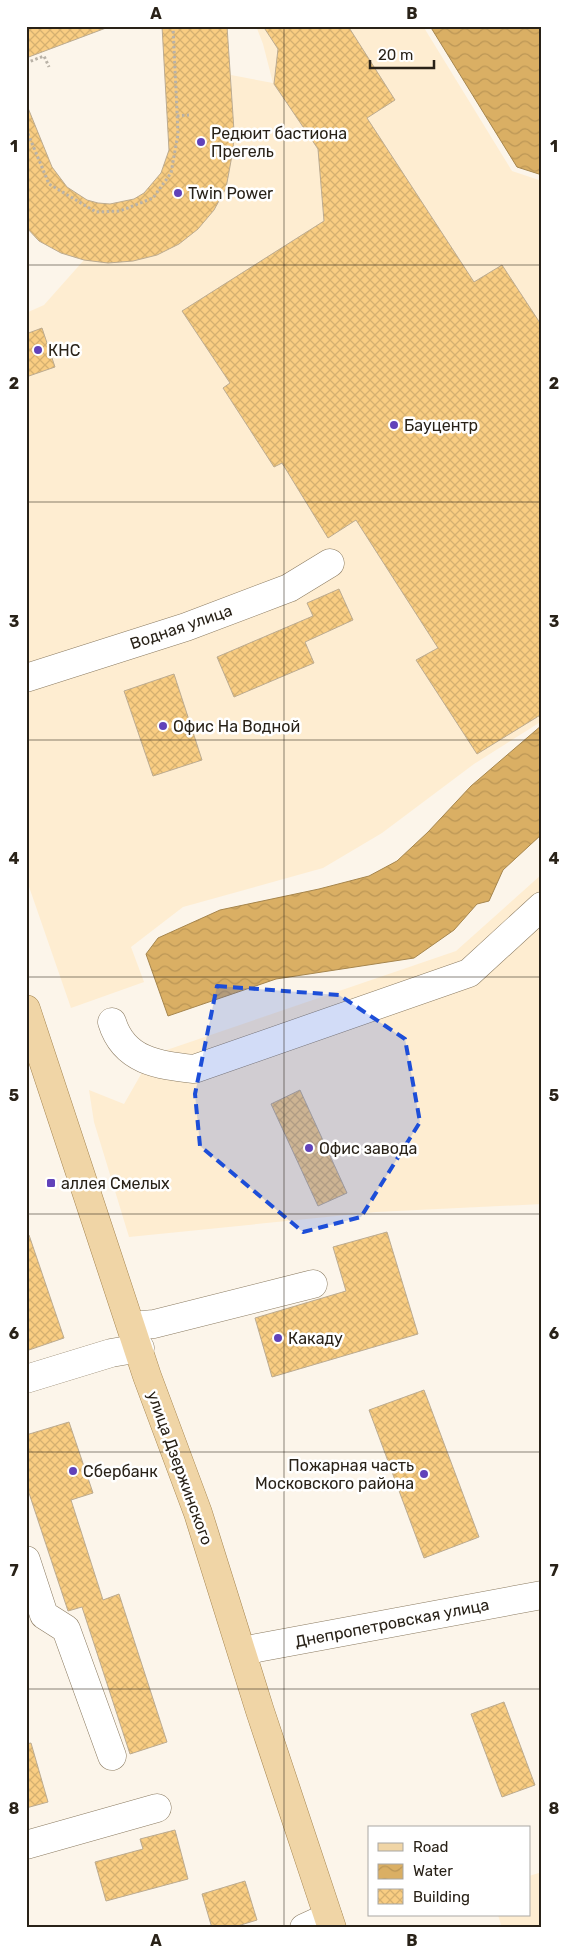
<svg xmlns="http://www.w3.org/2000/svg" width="568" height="1954" font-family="Rubik,sans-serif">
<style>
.built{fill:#feedd1}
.water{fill:url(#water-waves);stroke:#a5854d}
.building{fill:url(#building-cross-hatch);stroke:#bcab90}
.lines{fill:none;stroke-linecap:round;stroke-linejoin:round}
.minor-casing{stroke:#8b7b61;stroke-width:29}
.major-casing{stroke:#a4844e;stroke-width:29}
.path{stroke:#b9b2a7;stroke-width:3;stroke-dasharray:2.5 2.5;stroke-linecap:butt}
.minor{stroke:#fff;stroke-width:28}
.major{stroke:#f0d5a6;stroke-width:28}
.marked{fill:#1d4ed8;fill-opacity:0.2;stroke:#1d4ed8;stroke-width:4;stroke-dasharray:10 6;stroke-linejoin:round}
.grid{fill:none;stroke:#292218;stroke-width:1;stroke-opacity:0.55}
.poi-dot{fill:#6142ba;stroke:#fff;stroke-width:2}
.labels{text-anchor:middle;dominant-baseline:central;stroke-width:5;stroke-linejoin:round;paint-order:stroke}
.poi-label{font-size:16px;fill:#292218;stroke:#fff;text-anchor:start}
.street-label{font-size:16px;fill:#292218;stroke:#fff}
.neatline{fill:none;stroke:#292218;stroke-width:2}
.grid-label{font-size:16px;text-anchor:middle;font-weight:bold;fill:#292218}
</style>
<defs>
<pattern id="water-waves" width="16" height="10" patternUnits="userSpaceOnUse" patternTransform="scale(1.25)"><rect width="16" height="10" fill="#daaf64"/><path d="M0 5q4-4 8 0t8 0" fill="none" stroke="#bb9656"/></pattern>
<pattern id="building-cross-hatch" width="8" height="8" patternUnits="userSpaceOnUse" patternTransform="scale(1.25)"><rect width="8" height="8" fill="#f9cd82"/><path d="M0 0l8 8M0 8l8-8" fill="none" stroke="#d5b070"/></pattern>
</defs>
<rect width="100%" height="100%" fill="#fcf5ea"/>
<path class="built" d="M256,26h167l89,145 30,10v540l-68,43 -92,69 -59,35 -140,39 -52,40 13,35 -73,26 -45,-130v-565l18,-8 40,-45 25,3 24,-2 24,-6 69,-67 7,-38 1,-19 -3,-56 42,8 -10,-39z
M542,874v330l-166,8 -247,25 -35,-115 -5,-32 35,14 28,-49 304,-104z
M542,1872v56h-40l-4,-13h31v-39z"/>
<path class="water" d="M430,26h112v149l-25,-8z
M542,725v109l-39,36 -14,31 -12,3 -23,26 -40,28 -138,21 -108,37 -22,-62 12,-16 62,-28 99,-21 50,-13 28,-15 31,-29 43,-46z"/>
<path class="building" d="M26,26h80v2l-80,30z
M162,26h65l7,105 -1,19 -7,38 -12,22 -16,19 -19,15 -22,11 -24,6 -25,2 -24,-3 -23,-7 -22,-12 -13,-14v-124l26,64 15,20 20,13 11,3 12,1 24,-5 10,-6 17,-20 8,-23z
M263,26h85l47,74 -28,18 107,164 28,-17 40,61v388l-65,40 -61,-94 22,-12 -82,-128 -28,18 -46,-75 -8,4 -51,-79 7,-5 -48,-72 142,-90 -6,-72 -44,-65 4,-35z
M42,328l13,39 -29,10v-43z
M339,589l14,31 -48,22 9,21 -80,34 -17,-40 96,-41 -6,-13z
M174,674l28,86 -49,16 -29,-85z
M300,1090l47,103 -29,13 -47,-102z
M387,1232l31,102 -146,43 -17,-59 91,-27 -13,-44z
M29,1235l35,103 -38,13v-115z
M424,1390l55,147 -55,21 -55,-148z
M69,1422l24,71 -22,7 32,100 16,-6 48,148 -37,12 -48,-147 -14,4 -42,-127v-49z
M504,1702l31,83 -33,12 -31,-83z
M31,1743l17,59 -22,6v-64z
M175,1830l13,49 -82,22 -11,-39 48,-13 -3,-10z
M245,1881l12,39 -26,8h-19l-10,-34z"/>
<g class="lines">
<g class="minor-casing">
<path id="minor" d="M26,678l160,-51 103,-39 41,-25
M112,1022c12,39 46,43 82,47l275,-96 73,-67
M132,1326l22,-2 159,-40
M26,1379l85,-26 29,-5
M26,1560l18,55 22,14 46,127
M243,1653l14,-5 285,-53
M26,1845l131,-37
M304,1928l24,-11"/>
</g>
<g class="major-casing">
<path id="major" d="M26,1009l121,367 51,137 62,198 72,217"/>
</g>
<path class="path" d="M26,63l18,-7 5,11
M177,116l12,-1
M26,129l23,55 47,28 24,-1 33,-13 18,-25 7,-39 -5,-108"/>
<use href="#minor" class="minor"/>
<use href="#major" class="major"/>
</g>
<path class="marked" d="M217,986l122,9 66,44 15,83 -59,95 -58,15 -103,-86 -5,-52z"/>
<path class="grid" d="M284,26v1902M26,265h516M26,502h516M26,740h516M26,977h516M26,1214h516M26,1452h516M26,1689h516"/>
<g class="poi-dot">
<circle cx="201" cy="142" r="5"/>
<circle cx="178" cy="193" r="5"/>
<circle cx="38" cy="350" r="5"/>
<circle cx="394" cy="425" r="5"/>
<circle cx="163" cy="726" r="5"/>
<circle cx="309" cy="1148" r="5"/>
<rect x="46" y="1178" width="10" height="10" rx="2.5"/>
<circle cx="278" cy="1338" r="5"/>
<circle cx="73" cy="1471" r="5"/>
<circle cx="424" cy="1474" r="5"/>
</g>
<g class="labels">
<g class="poi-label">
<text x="211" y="133">Редюит бастиона<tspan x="211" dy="18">Прегель</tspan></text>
<text x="188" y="193">Twin Power</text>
<text x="48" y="350">КНС</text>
<text x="404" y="425">Бауцентр</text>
<text x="173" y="726">Офис На Водной</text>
<text x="319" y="1148">Офис завода</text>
<text x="61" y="1183">аллея Смелых</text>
<text x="288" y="1338">Какаду</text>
<text x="414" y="1465" text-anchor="end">Пожарная часть<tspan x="414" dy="18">Московского района</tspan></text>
<text x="83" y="1471">Сбербанк</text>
</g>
<g class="street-label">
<text transform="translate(181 627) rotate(-19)">Водная улица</text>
<text transform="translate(180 1468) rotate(70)">улица Дзержинского</text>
<text transform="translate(392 1623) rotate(-11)">Днепропетровская улица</text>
</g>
</g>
<rect width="568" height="1954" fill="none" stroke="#ffffff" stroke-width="55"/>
<rect x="368" y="1826" width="162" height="90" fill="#ffffff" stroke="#a9a7a3"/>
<rect x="378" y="1843" width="25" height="8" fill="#f0d5a6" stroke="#a9a7a3"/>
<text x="413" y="1852" font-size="15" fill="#292218">Road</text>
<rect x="378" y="1864" width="25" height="15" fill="url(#water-waves)" stroke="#a9a7a3"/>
<text x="413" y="1876" font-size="15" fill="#292218">Water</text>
<rect x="378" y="1889" width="25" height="15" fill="url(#building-cross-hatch)" stroke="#a9a7a3"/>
<text x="413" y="1902" font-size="15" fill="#292218">Building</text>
<path d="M370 60v8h64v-8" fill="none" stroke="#292218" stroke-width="2.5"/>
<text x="378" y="60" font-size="15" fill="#292218" stroke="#ffffff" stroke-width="4" paint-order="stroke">20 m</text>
<rect x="28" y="28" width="512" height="1898" class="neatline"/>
<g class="grid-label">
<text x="156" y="19">A</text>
<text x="412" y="19">B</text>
<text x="14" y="152">1</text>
<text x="554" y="152">1</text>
<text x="14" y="389">2</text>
<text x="554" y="389">2</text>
<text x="14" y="627">3</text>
<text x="554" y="627">3</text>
<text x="14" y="864">4</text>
<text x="554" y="864">4</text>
<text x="14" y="1101">5</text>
<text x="554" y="1101">5</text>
<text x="14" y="1339">6</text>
<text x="554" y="1339">6</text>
<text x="14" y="1576">7</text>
<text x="554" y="1576">7</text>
<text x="14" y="1814">8</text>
<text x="554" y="1814">8</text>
<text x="156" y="1946">A</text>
<text x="412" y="1946">B</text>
</g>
</svg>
